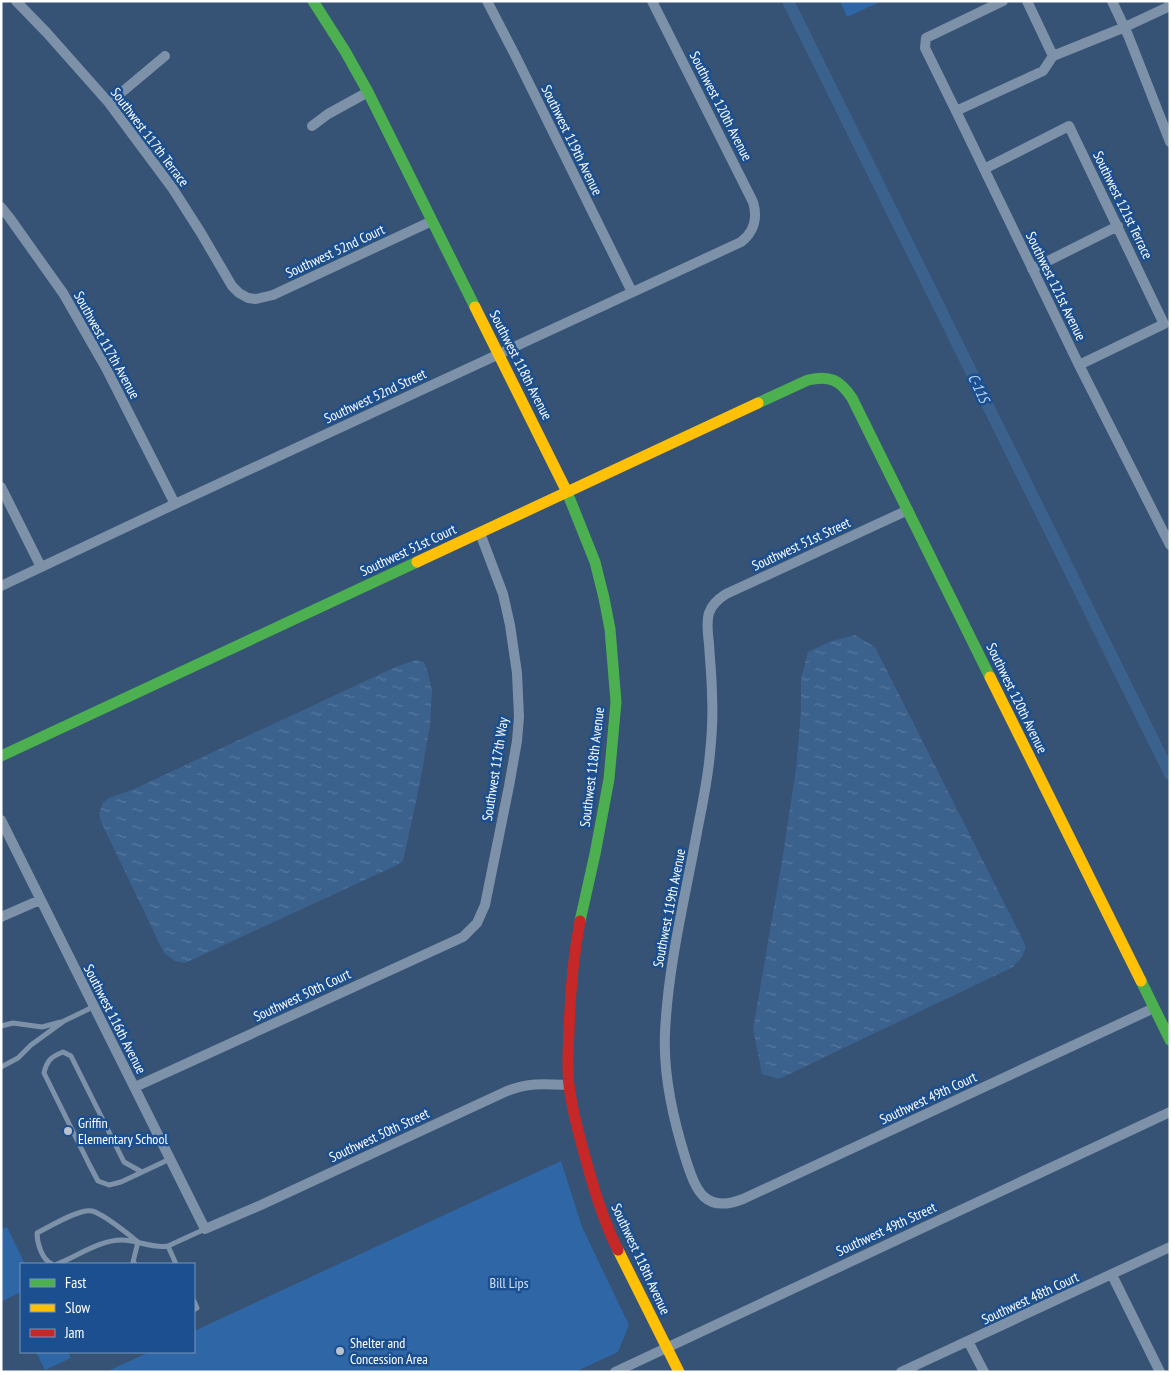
<svg xmlns="http://www.w3.org/2000/svg" width="1171" height="1373" font-family="'PT Sans Narrow',sans-serif">
<style>
.park{fill:#2f66a5}
.water{fill:url(#water-ripples)}
.lines{fill:none;stroke-linecap:round;stroke-linejoin:round}
.canal{stroke:#3b618d;stroke-width:12}
.lane{stroke:#7d92a8;stroke-width:5}
.street{stroke:#7d92a8;stroke-width:10}
.fast{stroke:#4caf50;stroke-width:11}
.slow{stroke:#ffc107;stroke-width:11}
.jam{stroke:#c62828;stroke-width:11}
.poi-dot{fill:#b9c2ce;stroke:#1b4f8f;stroke-width:2}
.labels{text-anchor:middle;dominant-baseline:central;stroke-width:5;stroke-linejoin:round;paint-order:stroke}
.street-label{font-size:14px;fill:#fff;stroke:#1b4f8f}
.poi-label{font-size:14px;fill:#fff;stroke:#1b4f8f;text-anchor:start}
.park-label{font-size:14px;fill:#cfe3fa;stroke:#1b4f8f}
.water-label{font-size:15px;font-style:italic;fill:#b5d3f5;stroke:#1b4f8f}
</style>
<defs>
<pattern id="water-ripples" width="26" height="14" patternUnits="userSpaceOnUse" patternTransform="scale(1.25)"><rect width="26" height="14" fill="#3b618d"/><path d="M2 4q2-2 4 0t4 0M15 11q2-2 4 0t4 0" fill="none" stroke="#58799e"/></pattern>
</defs>
<rect width="100%" height="100%" fill="#365274"/>
<path class="park" d="M840,1h42l-35,16z
M561,1161l21,66 47,98 -11,27 -43,20h-469l43,-20h45v-21z
M7,1227l18,37h-4v28l-20,10v-73z
M36,1352h32l3,6 -26,12z"/>
<path class="water" d="M855,635l20,12 151,299 -4,11 -9,10 -234,112 -17,-5 -9,-45 29,-168 14,-92 5,-58v-32l7,-27 21,-10z
M416,660l8,2 4,11 4,17 -2,35 -10,58 -17,78 -8,5 -210,97 -10,-2 -11,-8 -63,-131 -2,-8 4,-12 6,-4 25,-9 259,-121z"/>
<g class="lines">
<path class="canal" d="M788,1l382,773"/>
<path class="lane" d="M1,1026l12,-3 29,4 19,-5
M1,1067l17,-9 13,-13 33,-24 29,-14
M142,1172l-18,-10 -53,-106 -8,-4c-12,5 -16,8 -19,21l45,91 9,17 11,4 12,-3 49,-23
M52,1264c-10,-4 -15,-21 -15,-31 12,-6 43,-25 55,-22 12,3 36,23 46,31
M57,1264c21,-8 42,-24 65,-24 15,0 31,9 46,6
M135,1264l-2,-2 5,-20
M176,1264l-8,-18 37,-17
M194,1301l3,7 -3,2"/>
<path class="street" d="M16,1l31,32 62,70 64,86 28,44 31,53 7,7 9,5 8,1 17,-4 159,-74
M487,1l28,54 117,237
M1003,1l-77,37 -1,10 31,63 123,254 91,180
M1027,1l26,55
M1112,1l16,34 42,107
M109,103l56,-47
M956,111l87,-40 10,-15 72,-29 45,-21
M312,126l16,-12 40,-22
M984,169l85,-43 95,198 -85,41
M1,207l8,10 54,76 43,75 69,136
M1032,269l86,-43
M1,487l40,80
M908,510l-182,84c-8,5 -14,10 -17,19 -3,10 -1,21 0,31 1,17 3,35 3,52 1,19 0,38 -2,57 -2,26 -8,53 -13,79 -12,66 -29,133 -32,201 -2,43 8,86 21,127 10,31 19,54 57,39l411,-191
M1,586l174,-82 566,-262c13,-10 17,-24 12,-40l-101,-201
M1,820l204,409 56,-24 246,-114c22,-9 40,-7 62,-6
M1,917l39,-17
M135,1087l328,-150 14,-14 8,-18 24,-119 8,-45 2,-24 -2,-44 -7,-48 -7,-31 -23,-61
M1112,1275l48,97
M968,1341l16,31
M615,1372l555,-260
M901,1372l269,-125"/>
<path class="fast" d="M313,1l32,50 23,41 107,215
M758,403l50,-23c22,-5 32,0 44,18l138,279
M567,492l28,70 9,36 6,31 6,73 -7,77 -14,75 -15,67
M1,756l416,-194
M1141,981l29,59"/>
<path class="slow" d="M475,307l92,185
M417,562l341,-159
M990,677l151,304
M618,1250l61,122"/>
<path class="jam" d="M580,921c-7,37 -10,74 -11,111 -1,17 -2,36 0,53 3,27 11,53 18,79 8,29 17,59 31,86"/>
</g>
<g class="poi-dot">
<circle cx="68" cy="1131" r="5"/>
<circle cx="340" cy="1351" r="5"/>
</g>
<g class="labels">
<g class="street-label">
<text transform="translate(721 106) rotate(63)">Southwest 120th Avenue</text>
<text transform="translate(150 137) rotate(53)">Southwest 117th Terrace</text>
<text transform="translate(572 140) rotate(64)">Southwest 119th Avenue</text>
<text transform="translate(1123 205) rotate(64)">Southwest 121st Terrace</text>
<text transform="translate(335 251) rotate(-25)">Southwest 52nd Court</text>
<text transform="translate(1056 286) rotate(64)">Southwest 121st Avenue</text>
<text transform="translate(107 345) rotate(61)">Southwest 117th Avenue</text>
<text transform="translate(521 365) rotate(63)">Southwest 118th Avenue</text>
<text transform="translate(375 396) rotate(-25)">Southwest 52nd Street</text>
<text transform="translate(801 544) rotate(-25)">Southwest 51st Street</text>
<text transform="translate(408 550) rotate(-25)">Southwest 51st Court</text>
<text transform="translate(1017 698) rotate(64)">Southwest 120th Avenue</text>
<text transform="translate(592 767) rotate(-83)">Southwest 118th Avenue</text>
<text transform="translate(495 769) rotate(-81)">Southwest 117th Way</text>
<text transform="translate(669 908) rotate(-79)">Southwest 119th Avenue</text>
<text transform="translate(302 995) rotate(-25)">Southwest 50th Court</text>
<text transform="translate(115 1019) rotate(63)">Southwest 116th Avenue</text>
<text transform="translate(928 1098) rotate(-25)">Southwest 49th Court</text>
<text transform="translate(379 1135) rotate(-25)">Southwest 50th Street</text>
<text transform="translate(886 1229) rotate(-25)">Southwest 49th Street</text>
<text transform="translate(641 1259) rotate(65)">Southwest 118th Avenue</text>
<text transform="translate(1030 1298) rotate(-25)">Southwest 48th Court</text>
</g>
<g class="poi-label">
<text x="78" y="1123">Griffin<tspan x="78" dy="16">Elementary School</tspan></text>
<text x="350" y="1343">Shelter and<tspan x="350" dy="16">Concession Area</tspan></text>
</g>
<g class="park-label">
<text x="509" y="1283">Bill Lips</text>
</g>
<g class="water-label">
<text transform="translate(979 388) rotate(64)">C-11S</text>
</g>
</g>
<rect width="1171" height="1373" fill="none" stroke="#ffffff" stroke-width="5"/>
<rect x="20" y="1263" width="175" height="90" fill="#1b4f8f" stroke="#7695bc"/>
<rect x="30" y="1279" width="25" height="8" fill="#4caf50" stroke="#7695bc"/>
<text x="65" y="1288" font-size="15" fill="#ffffff">Fast</text>
<rect x="30" y="1304" width="25" height="8" fill="#ffc107" stroke="#7695bc"/>
<text x="65" y="1313" font-size="15" fill="#ffffff">Slow</text>
<rect x="30" y="1329" width="25" height="8" fill="#c62828" stroke="#7695bc"/>
<text x="65" y="1338" font-size="15" fill="#ffffff">Jam</text>
</svg>
